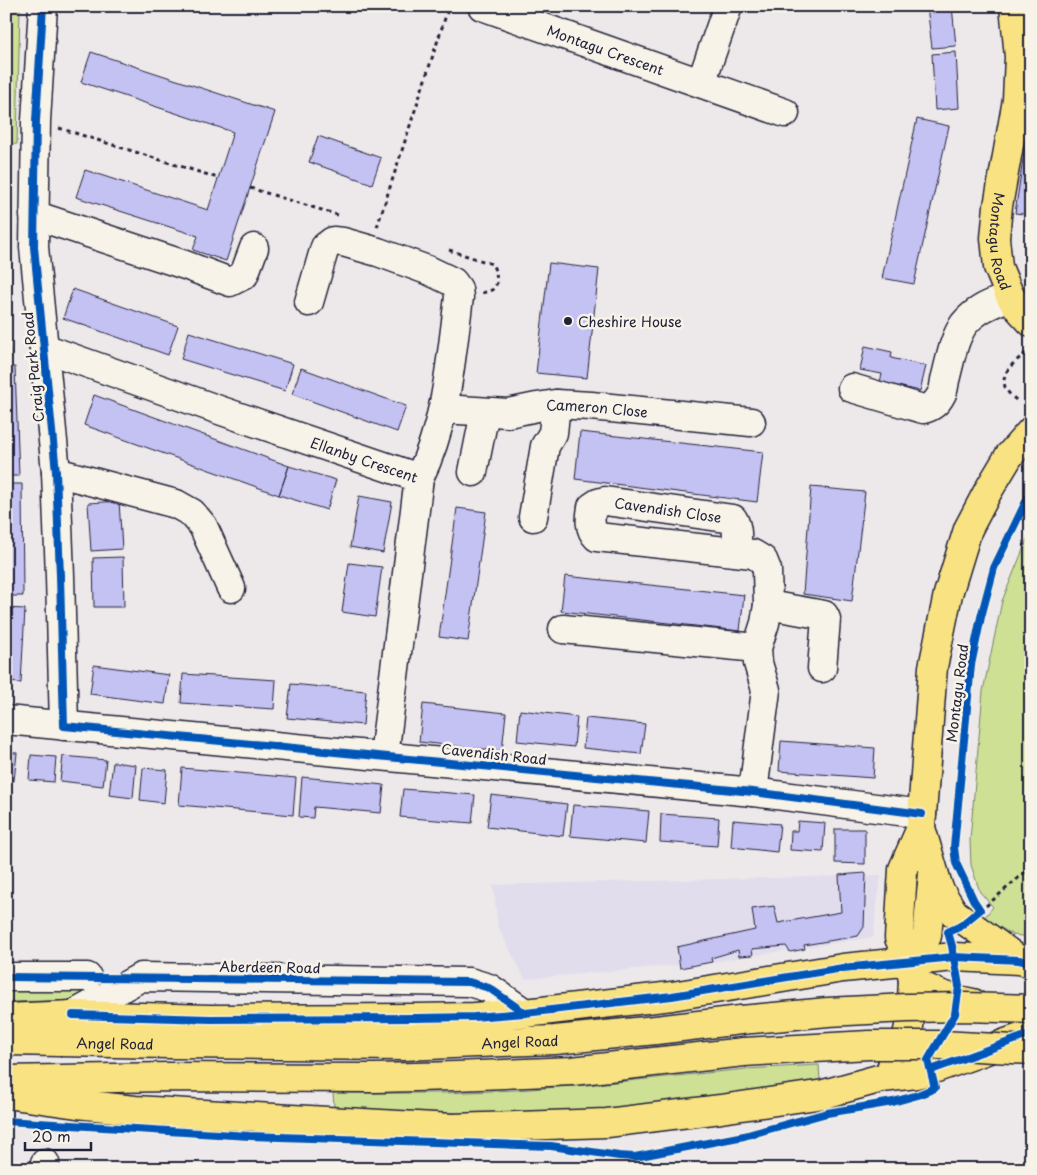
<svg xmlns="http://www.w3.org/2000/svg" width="1037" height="1175" font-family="'Playpen Sans',sans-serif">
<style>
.built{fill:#e1dded}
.green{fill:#cde094;stroke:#788168}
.building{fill:#c4c1f3;stroke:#22223b}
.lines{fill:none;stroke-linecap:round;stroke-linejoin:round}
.minor-casing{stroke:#22223b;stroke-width:31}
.major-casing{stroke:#22223b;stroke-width:31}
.highway-casing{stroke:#22223b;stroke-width:31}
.path{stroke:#22223b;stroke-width:3;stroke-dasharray:4 4;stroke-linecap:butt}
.minor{stroke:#f7f3e8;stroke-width:28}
.major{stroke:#f8e281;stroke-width:28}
.highway{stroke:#f8e281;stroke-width:28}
.highway-bridge-casing{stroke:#22223b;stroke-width:31;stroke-linecap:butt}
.highway-bridge{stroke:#f8e281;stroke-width:28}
.cycleway-casing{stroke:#f7f3e8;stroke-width:11}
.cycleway{stroke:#0057b8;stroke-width:8}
.poi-dot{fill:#22223b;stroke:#f7f3e8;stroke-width:2}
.labels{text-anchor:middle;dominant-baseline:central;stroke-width:5;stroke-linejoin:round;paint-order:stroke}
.street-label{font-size:14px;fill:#22223b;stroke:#f7f3e8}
.poi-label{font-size:14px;fill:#22223b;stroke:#f7f3e8;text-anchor:start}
</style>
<rect width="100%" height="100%" fill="#ede9ea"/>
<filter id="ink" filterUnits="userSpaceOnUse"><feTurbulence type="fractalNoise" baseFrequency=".02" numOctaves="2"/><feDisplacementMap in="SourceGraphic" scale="10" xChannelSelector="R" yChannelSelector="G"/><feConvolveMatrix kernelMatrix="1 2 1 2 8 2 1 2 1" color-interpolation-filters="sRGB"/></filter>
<g filter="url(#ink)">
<path class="built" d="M881,875l-8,62 -161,25 -187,17 -27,-52 -5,-42z"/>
<path class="green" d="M6,6h14l-3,138h-11z
M1031,530v407l-18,-2 -29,-17 9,-11 -13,-15 -9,-27 -1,-25 13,-149 19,-90z
M103,988l-24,12 -73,2v-13z
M819,1065l1,16 -74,10 -82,12 -91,10 -75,1 -79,-2 -85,-5 -1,-14h111l72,-3 70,-5 160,-16z"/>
<path class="building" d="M927,6h25l4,40 -24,2z
M91,52l184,60 -49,149 -33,-11 5,-14 -122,-39 9,-27 123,40 25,-78 -152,-50z
M956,52l3,56 -24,2 -3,-56z
M1030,113h1v102l-16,-2z
M917,119l32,7 -35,158 -32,-6z
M318,136l63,22 -9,26 -63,-22z
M549,263l50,6 -12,109 -51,-5z
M6,289l5,69h-5z
M73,289l105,37 -10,29 -105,-37z
M189,332l104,32 -8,27 -104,-32z
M865,346l27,6 -1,6 35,8 -6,25 -40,-9 2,-8 -22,-4z
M6,367h9l4,109h-13z
M301,368l105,38 -9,26 -105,-38z
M94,395l195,71 -10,29 -195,-70z
M580,432l183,20 -6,50 -182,-23z
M289,466l47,14 -9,30 -48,-15z
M6,484h16l1,112h-17z
M811,487l54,5 -13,109 -49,-7z
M359,496l33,6 -9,51 -33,-6z
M119,501l3,48 -31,2 -3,-48z
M457,508l29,4 -18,129 -29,-4z
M123,557l1,50h-30l-1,-49z
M349,563l33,4 -7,50 -33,-5z
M565,576l179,19 -4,36 -179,-20z
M6,608l19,1 -4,74 -15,-1z
M94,665l75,10 -4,29 -75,-10z
M183,674l93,6 -2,29 -93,-6z
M291,684l75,7 -3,34 -76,-7z
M423,704l83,9 -4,38 -83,-9z
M520,710l57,7 -3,30 -57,-6z
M586,718l59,6 -4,30 -58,-6z
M781,741l94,7 -2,30 -94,-7z
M6,752l11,1 -3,28 -8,-1z
M31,755l25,2 -2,25 -25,-2z
M63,756l43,4 -3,26 -43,-5z
M113,762l23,3 -3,33 -24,-3z
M143,768l24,2 -3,33 -24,-3z
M182,768l114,10 -3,37 -114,-10z
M302,777l82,8 -3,28 -67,-6 -1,11 -14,-1z
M403,789l72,6 -3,28 -72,-6z
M491,795l76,9 -4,32 -76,-9z
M573,805l76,6 -3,32 -76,-7z
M661,814l58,4 -2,28 -57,-4z
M733,820l47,4 -3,28 -46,-5z
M798,821l27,2 -2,29 -33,-2 1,-19h6z
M835,829h30v35l-30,-1z
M866,873l-2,54 -6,9 -54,9 1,4 -15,3 -4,-6 -34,3 1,6 -14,1 -1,-6 -27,8 1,4 -32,6 -3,-21 78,-17 -3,-21 22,-3 4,17 63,-11 -2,-37z"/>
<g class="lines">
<g class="minor-casing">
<g id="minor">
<path d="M43,6l-7,115 -2,126 22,225 4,104 4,150"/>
<path id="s1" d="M482,6l303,107"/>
<path d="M701,83l27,-77"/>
<path d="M34,215l151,50 45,17 14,-7 10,-27"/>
<path d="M309,302l16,-55 8,-6 10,1 35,10 52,19 23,11 5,7 1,8c-8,61 -12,125 -40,181l-35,278"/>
<path id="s2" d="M44,348l178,63 197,67"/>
<path d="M852,388l71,21c9,-2 14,-6 18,-14 3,-4 3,-10 4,-15 5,-18 8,-40 19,-56 13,-16 28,-20 46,-28"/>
<path id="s3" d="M443,409l65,4 29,-6 19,-3 35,2 160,16"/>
<path d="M56,472l120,32 16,9 11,13 28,62"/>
<path d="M473,472l12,-60"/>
<path d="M533,517l12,-71 8,-13 3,-29"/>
<path d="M736,552c1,-11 3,-23 -3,-33l-128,-18 -7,2 -6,4c-2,12 -3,22 5,30l156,17 10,6 4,10 1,35 -3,18 -8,25 1,15 8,27 -13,102"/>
<path d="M768,605l56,10 2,4 -4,49"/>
<path d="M563,629l194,19"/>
<path d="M6,720l747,72 169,22"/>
<path d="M6,977h81"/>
<path d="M73,1015l68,-38 328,5 20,6 36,25"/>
<path d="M45,1163v6"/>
</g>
</g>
<g class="major-casing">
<g id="major">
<path id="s4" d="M1014,6l5,51 -2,43 -19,106 -3,32 3,29 12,29 9,13 12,13"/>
<path d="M921,828l-18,41 -4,69 11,24 3,19c20,11 36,18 60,22"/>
<path d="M1019,960l-65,-47 -15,-24 -18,-61 12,-161 15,-73 20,-65 20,-38 21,-35 22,-25"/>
<path d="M910,962l17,-26 6,-63"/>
<path d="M73,1015l137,4 206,-1 58,-1 51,-4 147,-17 171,-28 111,-11 65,3 12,3"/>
</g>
</g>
<g class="highway-casing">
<g id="highway">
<path d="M6,1018l67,-3"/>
<path id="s5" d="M6,1041l162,3 235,2 152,-6 101,-10 85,-10"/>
<path d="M892,1065c20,-25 19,-54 21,-84"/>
<path d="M6,1080l162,-3 207,1 81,-2 116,-5 172,-19"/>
<path d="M6,1094l71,10 58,6 317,18 155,-5 114,-14 103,-15 58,-16 34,-4 15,-4 100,-36"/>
</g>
</g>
<path class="path" d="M59,128l159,50
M250,188l88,27
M377,227l72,-221
M449,250l43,14 4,8 1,11 -5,7 -10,3
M1016,400c-2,-2 -6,-5 -8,-8 -12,-16 6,-30 18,-39
M986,906l45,-39"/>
<use href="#minor" class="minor"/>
<use href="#major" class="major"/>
<use href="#highway" class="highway"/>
<g class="highway-bridge-casing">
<path id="highway-bridge" d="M741,1020l87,-8 79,-4 58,-1 66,2
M744,1052l125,-7h73l89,5"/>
</g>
<use href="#highway-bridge" class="highway-bridge"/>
<g class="cycleway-casing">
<path id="cycleway" d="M43,6l-7,115 -2,126 22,225 4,104 4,150 689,66 169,22
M6,977l463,5 20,6 36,25
M73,1015l137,4 206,-1 58,-1 51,-4 147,-17 171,-28 111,-11 65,3 12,3
M931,1070l100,-36
M6,1121l243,15 302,10 68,10 16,1 109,-21 83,-23 66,-11 25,-7 17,-7 -7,-28 27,-46 4,-28 -7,-40 -4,-14 11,-5 21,-17 -6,-9 -18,-38 -2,-16 17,-182 10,-48 13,-49 37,-77"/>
</g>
<use href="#cycleway" class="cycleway"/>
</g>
</g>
<circle class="poi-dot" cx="568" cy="321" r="5"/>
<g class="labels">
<g class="street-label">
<text stroke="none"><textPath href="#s1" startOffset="131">Montagu Crescent</textPath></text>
<text stroke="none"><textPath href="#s4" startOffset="238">Montagu Road</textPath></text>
<text transform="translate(33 367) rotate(-96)">Craig Park Road</text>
<text stroke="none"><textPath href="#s3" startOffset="155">Cameron Close</textPath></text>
<text stroke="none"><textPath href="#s2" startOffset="339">Ellanby Crescent</textPath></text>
<text transform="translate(668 510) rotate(8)">Cavendish Close</text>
<text transform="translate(957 693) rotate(-83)">Montagu Road</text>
<text transform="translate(494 754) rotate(6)">Cavendish Road</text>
<text transform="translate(270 967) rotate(1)">Aberdeen Road</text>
<text stroke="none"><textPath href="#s5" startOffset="514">Angel Road</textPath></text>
<text stroke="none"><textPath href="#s5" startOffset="109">Angel Road</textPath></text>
</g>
<g class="poi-label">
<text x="578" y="321">Cheshire House</text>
</g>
</g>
<rect width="1037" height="1175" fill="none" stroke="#f7f3e8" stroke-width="25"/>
<rect x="12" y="12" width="1012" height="1150" fill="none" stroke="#22223b" stroke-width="2" filter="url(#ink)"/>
<path d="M25 1142v8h66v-8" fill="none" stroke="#22223b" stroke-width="2.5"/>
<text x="32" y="1142" font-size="15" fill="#22223b" stroke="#f7f3e8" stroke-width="4" paint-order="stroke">20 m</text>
</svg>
